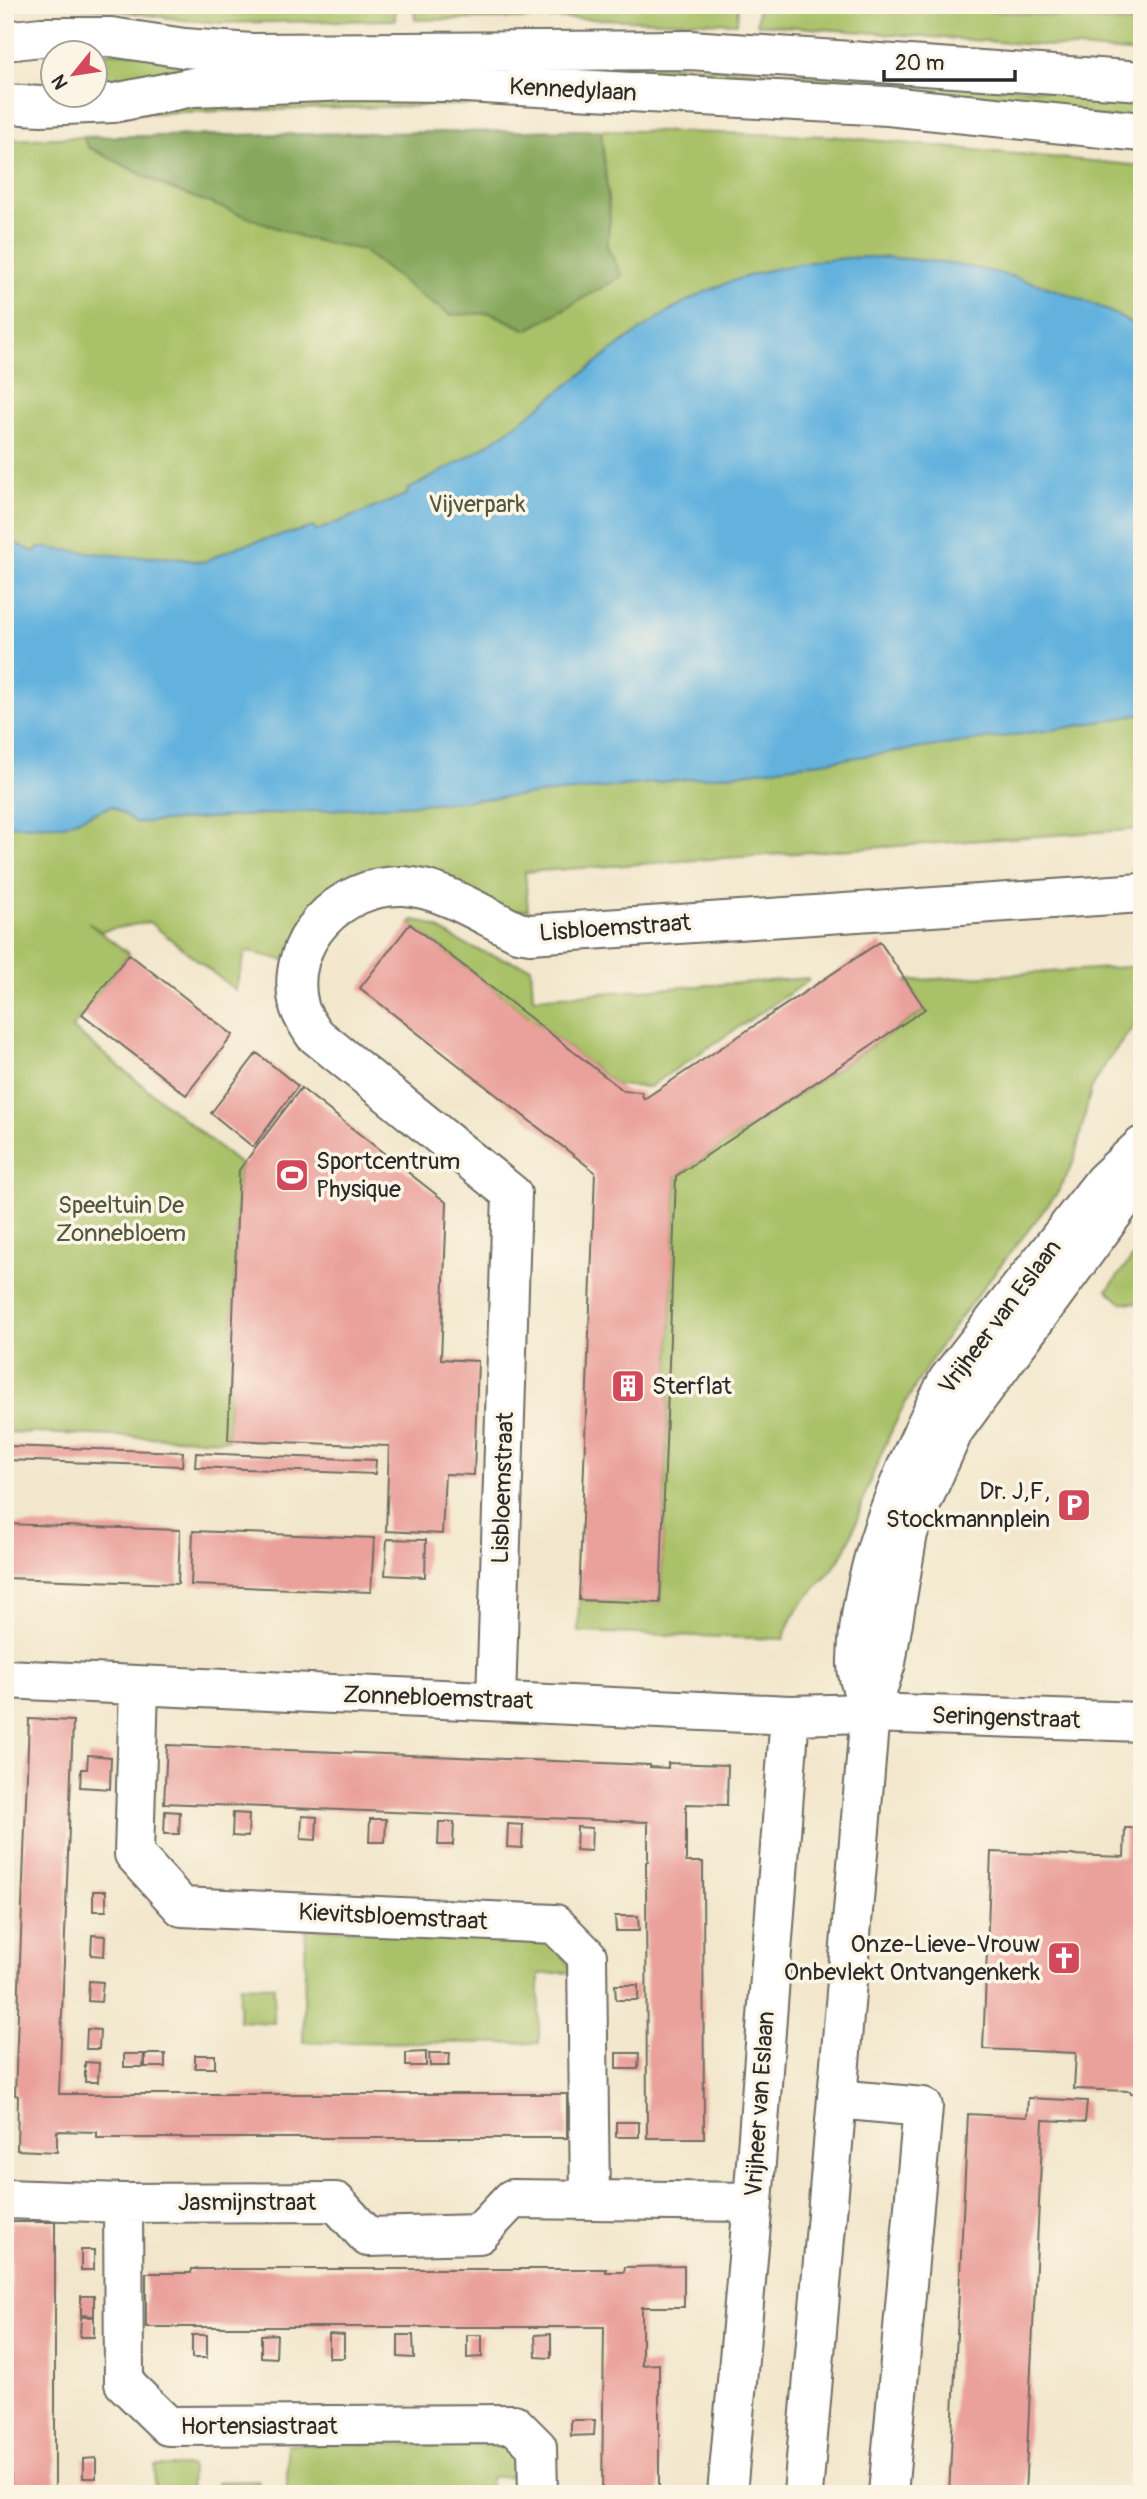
<svg xmlns="http://www.w3.org/2000/svg" width="1147" height="2499" font-family="Pangolin,sans-serif">
<style>
.green{fill:#a9c167;stroke:#6a7649;stroke-width:2}
.forest{fill:#86a75c;stroke:#586944;stroke-width:2}
.water{fill:#64b2de;stroke:#486e84;stroke-width:2}
.building{fill:#eaa09b}
.lines{fill:none;stroke-linecap:round;stroke-linejoin:round}
.street-casing{stroke:#716d63;stroke-width:42}
.secondary-casing{stroke:#716d63;stroke-width:42}
.street{stroke:#fff;stroke-width:38}
.secondary{stroke:#fff;stroke-width:38}
.labels{text-anchor:middle;dominant-baseline:central;stroke-width:7;stroke-linejoin:round;paint-order:stroke}
.street-label{font-size:24px;fill:#2b2b2b;stroke:#fcf5e5}
.park-label{font-size:24px;fill:#51583d;stroke:#fcf5e5}
.poi-label{font-size:24px;fill:#2b2b2b;stroke:#fcf5e5;text-anchor:start}
</style>
<rect width="100%" height="100%" fill="#fcf5e5"/>
<filter id="ink" filterUnits="userSpaceOnUse"><feTurbulence type="fractalNoise" baseFrequency=".0143" numOctaves="2"/><feDisplacementMap in="SourceGraphic" scale="14" xChannelSelector="R" yChannelSelector="G"/><feConvolveMatrix kernelMatrix="1 2 1 2 8 2 1 2 1" color-interpolation-filters="sRGB"/></filter>
<filter id="wash" filterUnits="userSpaceOnUse"><feTurbulence type="fractalNoise" baseFrequency=".00686" numOctaves="4" result="noise"/><feDisplacementMap in="SourceGraphic" scale="28" xChannelSelector="R" yChannelSelector="G"/><feGaussianBlur stdDeviation="1.57" result="paint"/><feColorMatrix in="noise" values="0 0 0 0 0 0 0 0 0 0 0 0 0 0 0 0 0 1.4 0 .05"/><feComposite in="paint" operator="in"/></filter>
<g filter="url(#wash)">
<rect width="100%" height="100%" fill="#f2e7cc"/>
<path class="green" d="M52,5h343v15l-173,3 -39,-3 -75,-11z
M414,5h324l-1,18 -188,-5 -134,2z
M758,5h171l213,19v29l-385,-29z
M94,52l449,4 599,40v25l-226,-23 -821,-6z
M187,98l392,4 -478,12z
M601,130l228,6 313,30v663l-617,43 3,38 -17,1 -94,-40 -134,89 -37,-9 -11,39 -86,-68 -48,9 -13,-8 41,31 -57,74 170,138 -3,4 -11,270 -223,-8v-1292l78,-3z
M414,920c20,2 36,18 55,26 20,9 41,15 62,21l2,31 275,-20v3l-159,106 -33,-2 -206,-161z
M1142,966v49l-36,48 -15,26 -17,72 -16,31c-53,69 -112,136 -153,212 -16,30 -29,61 -41,93 -6,18 -11,39 -20,55 -17,31 -53,51 -60,87l-206,-7 1,-32 81,3 16,-427 249,-166 -19,-29z
M1142,1245v58l-21,-1 -14,-12z
M306,1928l243,10 25,34 -35,2v69l-236,-1z
M240,1985l34,1v37l-35,-2z
M287,2444h215l25,24 -1,9h-35v17h-204z
M155,2466h36l-1,28h-36z
M258,2481v13h-41v-12z"/>
<path class="forest" d="M601,130l9,87 -3,30 15,29 -95,54 -36,-17 -40,2 -23,-14 -66,-51 -58,-12 -138,-51 -78,-40 -5,-10z"/>
<path class="water" d="M864,257c74,1 147,14 216,42 21,8 43,18 62,32v383l-77,14 -329,46 -141,15 -146,13 -313,21 -24,-17 -48,19 -59,1v-287l30,13 3,-5 92,10h36l37,5 36,-16 75,-19 2,4 92,-37 -1,-4c27,-15 57,-29 83,-47 62,-42 117,-93 181,-133 58,-35 126,-50 193,-53z"/>
<g id="blocks">
<path class="building" d="M410,924l214,167 17,1 3,7 236,-157 45,67 -249,167 -16,427 -81,-3 16,-428 -235,-184z
M129,954l104,81 -47,60 -104,-81z
M257,1053l41,33 -45,61 -42,-34z
M301,1088l146,115 -6,156 37,2 -4,114 -29,-1 -3,60 -56,-3 3,-85 -161,-6 11,-270z
M5,1446l178,6 -1,14 -177,-6z
M196,1453l180,7 -1,14 -180,-7z
M5,1524l175,6 -2,54 -173,-6z
M193,1531l181,7 -3,54 -180,-7z
M387,1539l39,1 -1,37 -40,-2z
M29,1719l44,2 -14,373h508v44h-470v-6l-40,-1v21l-40,-2 1,-54 -3,-1z
M167,1745l483,20v2l18,1v-5l60,2 -1,40 -41,-1v58h17l1,276h-57l-1,-276 2,-1v-39l-484,-19z
M88,1755l23,2 -1,32 -30,-2 1,-18h6z
M165,1811l15,1 -1,22h-15z
M233,1813l16,1 -1,23 -16,-1z
M302,1816l15,1 -1,23 -15,-1z
M370,1819h16l-1,23h-16z
M439,1822h15l-1,23h-15z
M508,1824l15,1 -1,23 -15,-1z
M577,1827l15,1 -1,23 -15,-1z
M1125,1828h17l-3,162h3l-1,104 -10,-1 -1,-2 -56,-2 2,-36 -93,-4 8,-197 133,5z
M93,1891h13v20h-13z
M615,1916h23l1,15h-23z
M92,1935l13,1 -1,20 -13,-1z
M89,1981l14,1 -2,20 -13,-1z
M615,1985h23v15h-22z
M87,2029l13,1 -1,19h-13z
M426,2052v14h-20v-13z
M429,2053h21l-1,13h-19z
M616,2053h23l-1,16h-22z
M124,2054h20l-1,13h-19z
M145,2054h20v13h-20z
M195,2055h20v13h-20z
M85,2062l14,1 -1,19h-13z
M1028,2098l59,3 -2,21 -42,-2 -18,374h-76l19,-380 59,3z
M616,2122h23v15h-23z
M11,2222h44v272h-44z
M81,2250h13v20h-13z
M684,2266v41h-42v58l17,-1v130h-57l2,-167h-458v-54h45l1,-4h414v3h18l1,-5z
M81,2296h13v20l-13,-1z
M81,2317h13v20h-14z
M277,2334l-1,24 -15,-1v-22z
M329,2334l15,1v23h-15z
M551,2334v24l-15,-1 -1,-22z
M192,2335h15v23h-15z
M398,2335h15l1,23 -16,-1z
M467,2335h15v22l-15,1z
M571,2420h24l-1,15 -23,1z
M96,2458v20h-13v-19z"/>
</g>
</g>
<g filter="url(#ink)">
<use href="#blocks" fill-opacity="0" stroke="#716d63" stroke-width="2"/>
<g class="lines">
<g class="street-casing">
<path id="street" d="M5,1679l785,36 80,-2 272,9
M139,1686l-5,168 48,53 373,17 32,32 3,243
M496,1700l16,-506 -198,-160c-5,-8 -13,-19 -15,-28 -16,-64 41,-122 104,-120 40,2 79,29 115,46l12,2 612,-41
M837,2099l86,8 -35,387
M5,2199l118,4 213,-1 32,35 111,-3 33,-35 241,3
M123,2203l1,180 44,43 346,-2 23,23 1,47
M727,2494l26,-292 37,-487"/>
</g>
<g class="secondary-casing">
<path id="secondary" d="M5,41l36,-4h70l73,11 67,5 439,-3 452,31
M5,104l36,2 73,-3 79,-16 157,-6 97,1 441,24 254,26
M870,1713c-4,-16 -14,-36 -13,-52 2,-95 48,-197 91,-281l156,-199 38,-35
M803,2494l67,-781 16,-50 22,-130 46,-103 172,-234 16,-26"/>
</g>
<use href="#street" class="street"/>
<use href="#secondary" class="secondary"/>
</g>
</g>
<defs>
<g id="stadium-square" transform="scale(1.75)"><rect x="-9" y="-9" width="18" height="18" rx="4" fill="#d1495b" stroke="#fcf5e5"/><path d="M0-5a6.5 5 0 1 0 0 10a6.5 5 0 1 0 0-10ZM-3.5-1.8h7v3.6h-7Z" fill="#fff"/></g>
<g id="building-square" transform="scale(1.75)"><rect x="-9" y="-9" width="18" height="18" rx="4" fill="#d1495b" stroke="#fcf5e5"/><path d="M-4-6H4V6H1V3H-1V6H-4ZM-2.5-4.3h1.7v1.8h-1.7ZM.8-4.3h1.7v1.8H.8ZM-2.5-1h1.7V.8h-1.7ZM.8-1h1.7V.8H.8Z" fill="#fff"/></g>
<g id="parking-square" transform="scale(1.75)"><rect x="-9" y="-9" width="18" height="18" rx="4" fill="#d1495b" stroke="#fcf5e5"/><path d="M-3.5-5.5H1a3.5 3.5 0 0 1 0 7H-1V5.5H-3.5ZM-1-3.4V-.6H.8a1.4 1.4 0 0 0 0-2.8Z" fill="#fff"/></g>
<g id="church-square" transform="scale(1.75)"><rect x="-9" y="-9" width="18" height="18" rx="4" fill="#d1495b" stroke="#fcf5e5"/><path d="M-1.2-6h2.4v3.5h3.3v2.4h-3.3V6h-2.4V-.1h-3.3v-2.4h3.3Z" fill="#fff"/></g>
</defs>
<g fill-rule="evenodd">
<use href="#stadium-square" x="292" y="1175"/>
<use href="#building-square" x="628" y="1386"/>
<use href="#parking-square" x="1074" y="1505"/>
<use href="#church-square" x="1064" y="1958"/>
</g>
<g class="labels">
<g class="street-label">
<text transform="translate(573 90) rotate(3)">Kennedylaan</text>
<text transform="translate(615 928) rotate(-4)">Lisbloemstraat</text>
<text transform="translate(1000 1317) rotate(-53)">Vrijheer van Eslaan</text>
<text transform="translate(503 1488) rotate(-88)">Lisbloemstraat</text>
<text transform="translate(438 1698) rotate(2)">Zonnebloemstraat</text>
<text transform="translate(1006 1718) rotate(2)">Seringenstraat</text>
<text transform="translate(393 1917) rotate(3)">Kievitsbloemstraat</text>
<text transform="translate(760 2104) rotate(-86)">Vrijheer van Eslaan</text>
<text x="247" y="2202">Jasmijnstraat</text>
<text x="259" y="2426">Hortensiastraat</text>
</g>
<g class="park-label">
<text x="477" y="504">Vijverpark</text>
<text x="121" y="1205">Speeltuin De<tspan x="121" dy="28">Zonnebloem</tspan></text>
</g>
<g class="poi-label">
<text x="316" y="1161">Sportcentrum<tspan x="316" dy="28">Physique</tspan></text>
<text x="652" y="1386">Sterflat</text>
<text x="1050" y="1491" text-anchor="end">Dr. J,F,<tspan x="1050" dy="28">Stockmannplein</tspan></text>
<text x="1040" y="1944" text-anchor="end">Onze-Lieve-Vrouw<tspan x="1040" dy="28">Onbevlekt Ontvangenkerk</tspan></text>
</g>
</g>
<rect width="1147" height="2499" fill="none" stroke="#fcf5e5" stroke-width="28"/>
<g transform="translate(74 74) rotate(240)"><circle r="33" fill="#fcf5e5" stroke="#a8a49b" stroke-width="2"/>
<path d="M0-5L12 26L0 18L-12 26Z" fill="#d1495b"/>
<text y="-10" font-size="19" font-weight="bold" text-anchor="middle" fill="#2b2b2b">N</text>
</g>
<path d="M884 70v10h131v-10" fill="none" stroke="#2b2b2b" stroke-width="3.5"/>
<text x="895" y="70" font-size="21" fill="#2b2b2b" stroke="#fcf5e5" stroke-width="5" paint-order="stroke">20 m</text>
</svg>
